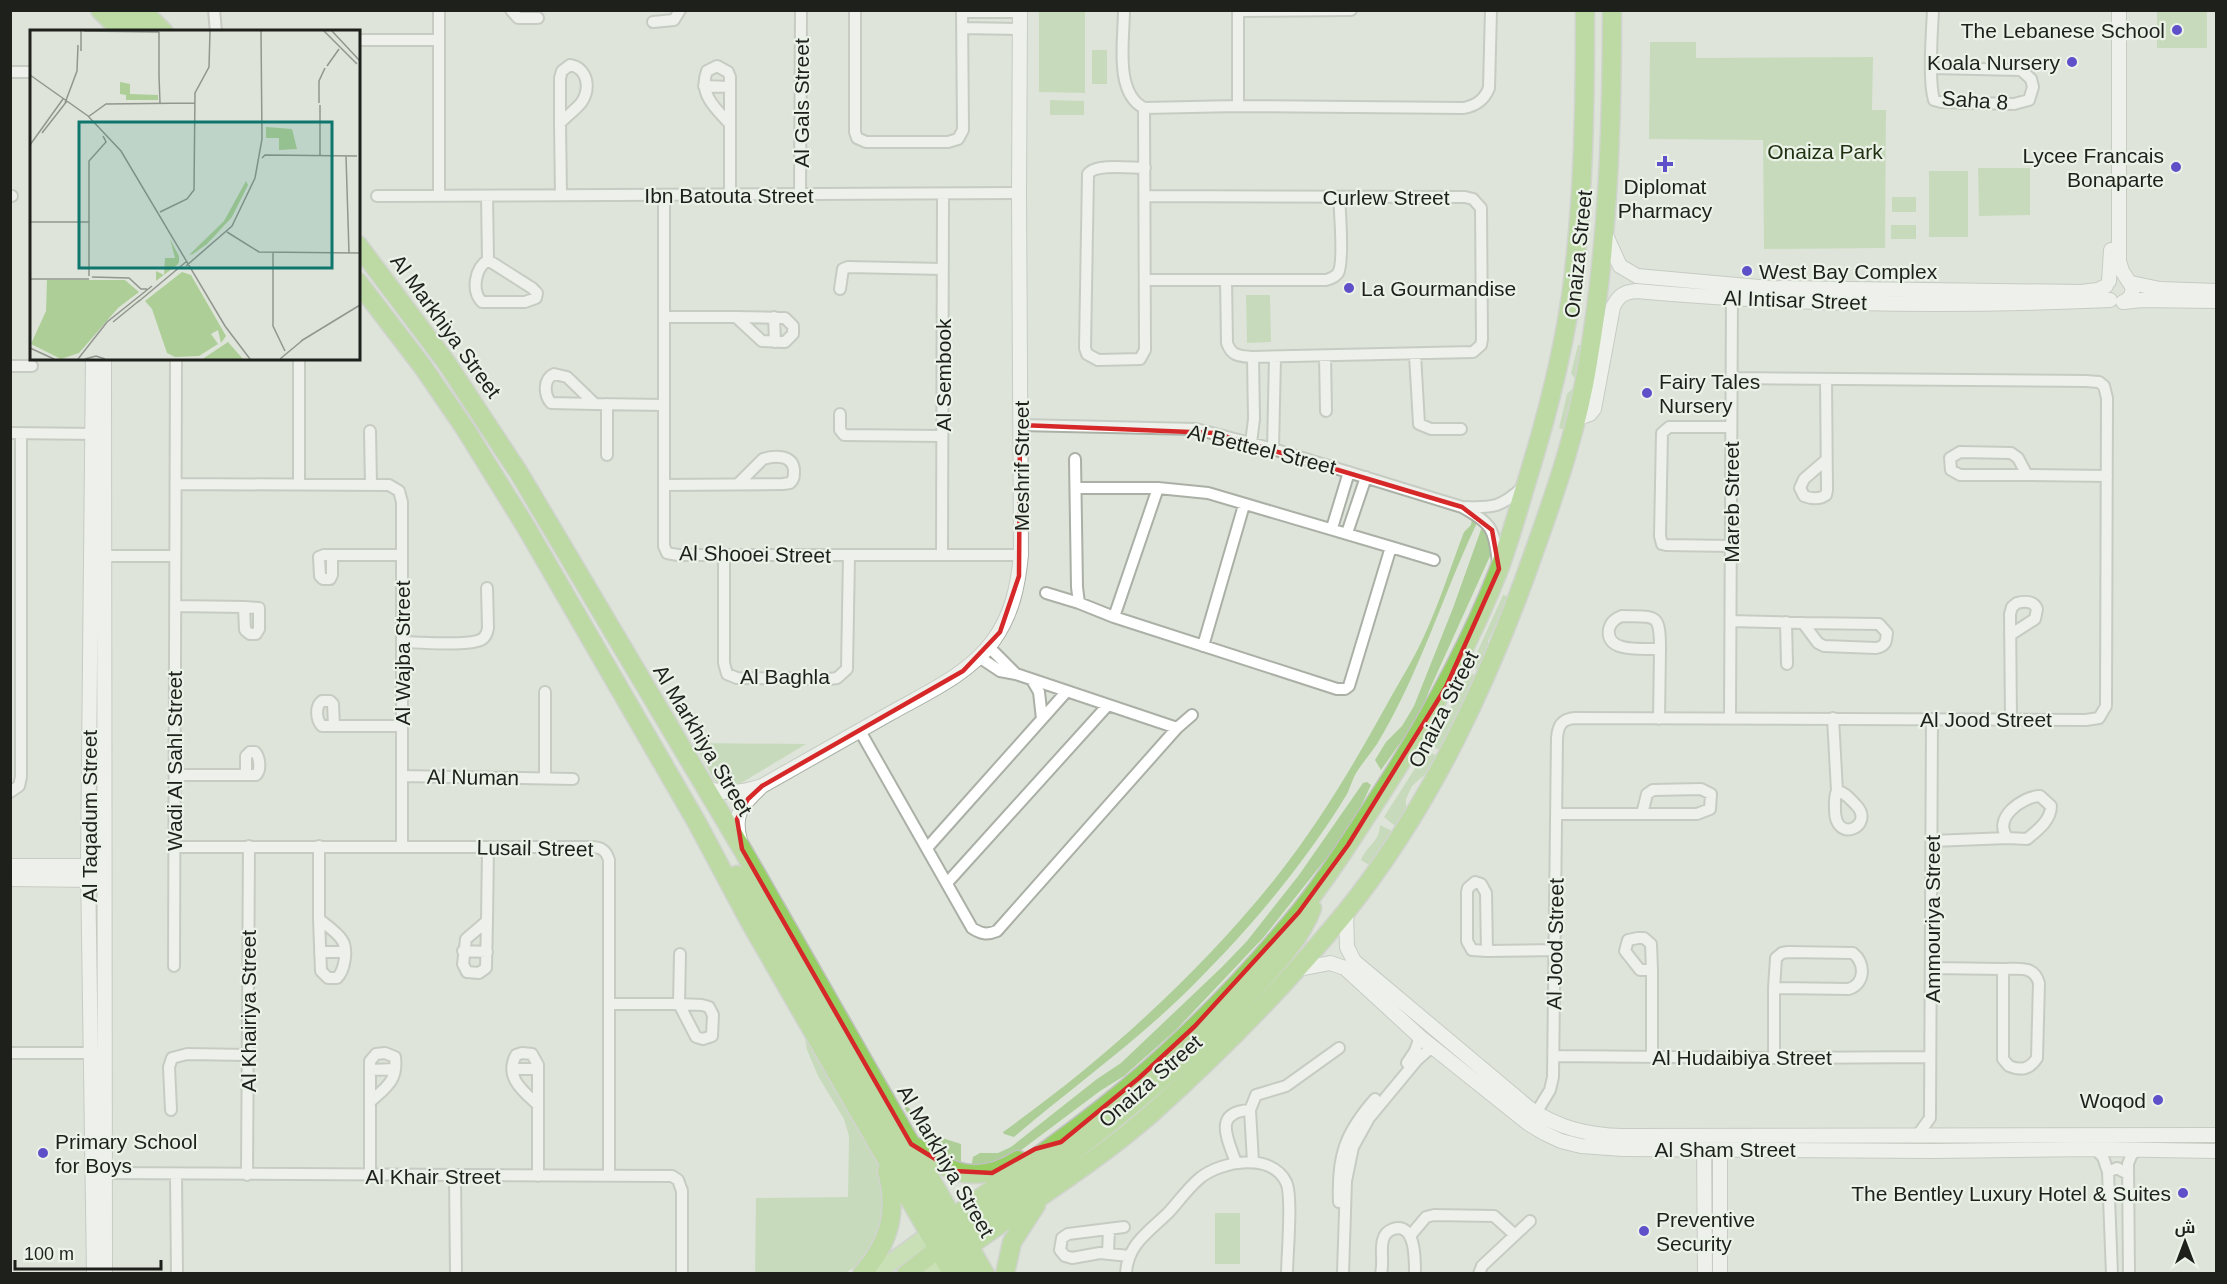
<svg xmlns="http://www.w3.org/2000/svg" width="2227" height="1284" font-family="Helvetica,Cairo,sans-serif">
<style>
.green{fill:#adce97}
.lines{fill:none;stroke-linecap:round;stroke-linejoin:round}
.minor-casing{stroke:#aab0a6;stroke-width:14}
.tertiary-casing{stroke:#aab0a6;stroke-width:16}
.primary-casing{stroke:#c0c1bf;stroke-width:20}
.trunk-casing{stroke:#c0c1bf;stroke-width:21}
.minor{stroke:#fff;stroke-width:10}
.tertiary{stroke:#fff;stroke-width:14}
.primary{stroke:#b0da8b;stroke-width:16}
.trunk{stroke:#96ce64;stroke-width:18}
.marked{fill:none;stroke:#d62828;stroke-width:4.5;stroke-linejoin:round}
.poi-dot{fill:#5e50c9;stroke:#ebf2e8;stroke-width:2}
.labels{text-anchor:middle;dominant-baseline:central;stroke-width:4.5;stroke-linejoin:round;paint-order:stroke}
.poi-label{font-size:21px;fill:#1e201c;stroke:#ebf2e8;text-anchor:end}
.street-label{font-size:21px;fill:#1e201c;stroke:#ebf2e8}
.park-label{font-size:21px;fill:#1f3111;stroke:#ebf2e8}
.inset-road{fill:none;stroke:#91968e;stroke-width:1.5}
.view{fill:#0f766e;fill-opacity:0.15;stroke:#0f766e;stroke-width:3}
.inset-edge{fill:none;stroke:#1e201c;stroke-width:3}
</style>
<rect width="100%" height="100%" fill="#dee4da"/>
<path class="green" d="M1039,11h46v82l-46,-1z
M2157,11h50v37h-50z
M1650,42h46v16l177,-1 -1,53h14l-1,138 -121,1 -1,-109 -114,-1z
M1092,50h15v34h-15z
M1050,100l34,1v14h-34z
M1978,168h52v47l-51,1z
M1929,171h39v66h-39z
M1892,197h24v15h-24z
M1891,225h25v14h-25z
M1246,295h24l1,47 -24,1z
M1578,345l4,1 -7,33 -4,-6z
M1574,387l-10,43 -5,-2 8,-34z
M1472,519h5l-1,6c-34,72 -57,150 -99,219 -6,9 -13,17 -19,26 -5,7 -7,16 -11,24 -45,74 -104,143 -166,203 -53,51 -112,93 -167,140l-10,-3 -1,-2c102,-73 197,-159 275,-257 41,-52 76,-111 108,-169 13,-24 28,-47 39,-72 15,-33 26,-68 39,-102l7,-7z
M1483,524c8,7 10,22 7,32l-61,135 -9,24 -39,55 -6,-10 11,-18 16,-16 12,-20 39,-98z
M1503,595l7,2 -22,44 1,11 -9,19 -9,-5z
M1469,672l9,5 -37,74 -11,-6c2,-4 5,-10 8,-14 8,-7 14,-8 11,-21z
M694,743l112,1 -70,42h-14l-8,-6z
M1426,751l12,5 -10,16 -16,14 -6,13v9l-11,18 -11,-9z
M1367,782l4,3 -17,36 -10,15 -81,102 -87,92 -52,46 -24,15 -96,72 -33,6 2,-12 7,-4h18l13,-6 86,-68 24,-16 101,-96 25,-26 52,-66 64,-92z
M1380,825l12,6 -23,34 -8,-5c6,-15 18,-17 19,-35z
M804,1032l81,144v52l-19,31 -20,14 -91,1 1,-76 92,-1 1,-61 -5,-17 -26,-43 -11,-26z
M906,1105l30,31 25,8v23l-25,-14 -11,-11 -21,-35z
M1215,1213h25v51h-25z"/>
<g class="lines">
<g class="minor-casing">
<path id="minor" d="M214,10l2,22
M439,10v186
M511,10l7,8h20
M855,10v122l2,6 9,4h82l10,-3 5,-9 -1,-120
M1124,10c0,29 -10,83 20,98l94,-2 226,2c13,-3 20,-8 25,-20l2,-78
M962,12h58
M653,22l21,-2 6,-10
M962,28l58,1
M358,40h81
M570,65c18,3 21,24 11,38 -6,7 -14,13 -21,20v-45l2,-7z
M717,66l11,6 2,5v47c-14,-15 -32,-30 -23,-53z
M1932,68l89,2 10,9 2,8 -4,13 -15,4 -73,-2 -7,-2c-6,-20 -2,-67 -1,-90
M10,72h22
M704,86l26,1
M1238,106v-95l113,-1
M1144,108l1,242 -5,9 -42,1 -11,-6 -2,-6 3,-174c7,-11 43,-6 57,-6
M560,123l1,72
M664,195v351l3,7 11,2h343
M730,195v-71
M800,195l1,-185
M10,196h2
M377,196l642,-3
M487,196l1,64
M1145,196l320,1 8,2 8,9 1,131 -1,6 -8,7 -220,5c-13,-1 -21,0 -26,-14l-1,-63
M488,260l44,28 5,5 -1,5 -11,4h-43c-11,-11 -7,-34 6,-42z
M1146,280h180c4,-1 9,-3 12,-7 6,-9 2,-62 1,-76
M840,289l3,-20 5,-2 95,2
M665,317h71
M736,317l49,1 8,8v8l-8,8 -23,-1z
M774,317l1,25
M1415,355l4,69 12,5h30
M1325,356l1,55
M299,358v126
M10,366h22
M554,374l13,3 28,27 -44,-1c-7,-8 -8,-24 3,-29z
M595,404l69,1
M840,414v16l4,5 98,1
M1020,425l176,4 77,20 189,58c31,18 31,20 36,55
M1731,427h-62l-7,6 -2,103 2,8 4,1 65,1
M370,431l1,54
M10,433l88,1
M1251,443l3,-24 -1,-62
M1273,449l2,-92
M1960,452l51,1 7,5 9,17h-67l-9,-5 -1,-12z
M607,455v-51
M1075,459l2,128 2,16 35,14 223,72h8l4,-3 42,-139 -183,-54 -50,-5h-82
M1826,460l-22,19 -4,9 4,8c8,3 15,4 22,-1l1,-5 -1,-111
M2027,475l80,1
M176,484l213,1 10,6 3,11v345
M664,485l119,-1 7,-1c4,-4 4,-6 4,-13 -1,-15 -19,-15 -31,-11l-25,25
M1466,507c27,1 35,0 56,-19
M1332,528l17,-56
M1347,533l19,-56
M1391,547l43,13
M724,554v109l3,11 10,4 92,1 8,-1 10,-9 2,-114
M324,555h8v20l-2,4h-7l-3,-3 -1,-19z
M332,555h70
M942,555l1,-361
M97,556h78
M1046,593l33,10
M175,606l69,1
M244,607l15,1v21l-3,5h-6l-5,-4z
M1622,616c34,1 38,-4 38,33 -15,-1 -55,5 -51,-20 2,-8 7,-11 13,-13z
M1114,617l44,-129
M1731,621l72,2
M1786,622l1,42
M1803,623l76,1 8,9c-1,9 -1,13 -11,15l-52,-2 -6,-3z
M2010,635l25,-16 2,-10c-3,-8 -12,-8 -20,-6l-5,4 -2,7 1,105
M402,642c18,0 59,4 75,-1 7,-1 10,-7 11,-13l-1,-40
M1203,646l41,-141
M989,647l27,27
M979,657l21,14 16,3 161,54
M1032,680l7,12 3,27
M1730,718l2,-426
M1833,718l4,73
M1659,719l1,-70
M334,726l-1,-22 -3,-3h-8c-7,5 -6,19 0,25h80
M860,731l112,197c9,6 15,7 25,3l180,-203 15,-13
M175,775h81c5,-4 4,-18 -1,-23h-5l-4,4v19
M402,776l171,3
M545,778v-86
M1837,791c8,1 13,8 19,14 20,21 -21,40 -21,5 0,-7 -1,-13 2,-19z
M10,792l9,-6 2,-9v-344
M2040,796l11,10c0,14 -13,24 -24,33l-19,-1c-17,-19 15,-42 32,-42z
M1557,814h140l13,-5 1,-15 -10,-5 -48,1 -6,4 -5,20
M1932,841l76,-3
M319,846v73
M174,847h417c10,0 15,3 18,13v316
M927,848l140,-157
M1475,882l6,2 5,9 1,58 -15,-1 -5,-9v-49l1,-4z
M947,883l161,-178
M319,919c7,6 18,13 23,21 6,9 3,30 -5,38h-9l-7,-7z
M487,921l-1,47 -7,5 -12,-1 -4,-8 3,-25z
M487,921l1,-74
M1638,938h6l7,6 1,26h-12l-15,-19 3,-11z
M463,951l24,1
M1487,951l68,-1
M320,952h24
M1788,952l65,1c12,10 13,30 -4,36l-75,-1 2,-30 6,-5z
M174,966l2,-608
M1932,968l71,1
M2003,969c15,0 31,-4 36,14l-2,75c-7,11 -16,13 -28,8l-6,-7z
M1774,988v70
M609,1004h70l1,-50
M679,1004l23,1 7,2 4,8 -1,21 -9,3 -7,-2z
M10,1053h87
M385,1053l10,4c3,24 -9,30 -25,45v-41l6,-7z
M522,1053l10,1 6,11v40c-15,-14 -34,-28 -22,-50z
M1554,1056l220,2 156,-1
M1652,1057v-87
M1407,1063l8,-12 5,-14
M513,1069h25
M370,1070l25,-1
M171,1110l-2,-43 3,-9 15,-4 60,1
M1536,1113l14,-23 3,-13 4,-339c1,-13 5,-19 18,-20l511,2 13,-2 7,-12 1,-308 -3,-12 -5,-4 -13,-1 -355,-3
M1917,1136l13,-18 2,-399
M2095,1149l8,8 5,15 4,102
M1253,1162l-3,-52 6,-15 30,-9 53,-38
M1236,1163c-8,-24 -24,-51 14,-53
M2108,1172l9,-4 11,6
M99,1173l573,3 6,4 4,11v83
M176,1174l1,100
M247,1175l2,-329
M370,1175v-73
M455,1176l1,98
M538,1176v-71
M1339,1202c-2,-46 6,-69 36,-103
M1124,1227l-56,7 -6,4 -2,12 5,6 7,2 28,-5 29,3
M1410,1236l16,-19 8,-2 60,1 21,19
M1108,1253l1,-24
M1126,1274c1,-30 24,-43 43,-62 10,-11 19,-24 31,-34 21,-17 71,-26 86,4 7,14 1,73 1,92
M1343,1274l3,-93 7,-34 16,-29 48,-58 15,-13
M1381,1274c3,-12 -1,-24 2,-34 1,-5 5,-9 10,-11 23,-7 22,31 22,45
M1479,1274l3,-8 48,-45
M2129,1274l-1,-110 3,-8 5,-6"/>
</g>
<g class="tertiary-casing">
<path id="tertiary" d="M2119,10v251l3,10 11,17 -2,8 -6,6
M1605,233l15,33 17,10 133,12 311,4 17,-2 8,-4
M2109,281l2,-31
M2131,283l29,6 56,2
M2123,302l19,-2 74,1
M93,358l-5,508 6,408
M104,358l1,916
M1576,419l14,-5 4,-5 19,-102c5,-11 11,-15 23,-16 157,14 316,16 474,9
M704,787c21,8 36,6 58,-1 42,-24 85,-48 127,-72 37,-21 79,-39 104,-73 19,-26 25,-55 28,-86l-2,-362 1,-183
M740,841c-7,-27 1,-35 20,-53
M10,866h86
M10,879l85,1
M1346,911l1,36 7,14 175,147c29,20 58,27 94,28l593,-1
M1299,969l31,-6 15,5 75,69 109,87 15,9 17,8 20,5 42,3 310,2 162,-2 121,2
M1704,1141l1,133
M1720,1274v-133"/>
</g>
<g class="primary-casing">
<path id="primary" d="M875,1274l55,-40
M933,1274l13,-11"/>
</g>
<g class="trunk-casing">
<path id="trunk" d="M100,10l22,22
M120,10l22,22
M142,10l22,22
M358,245l88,117 73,111 223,376 243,425
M358,282l65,85 41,60 62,100 170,294 55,103 201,349
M737,875l211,359
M916,1147c8,4 15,11 23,16 26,17 54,13 79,-3
M930,1234c81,-59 165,-114 238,-182 47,-43 91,-90 131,-139 32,-40 59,-84 87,-127 44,-69 82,-138 112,-214 12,-32 21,-65 31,-98 19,-62 36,-128 44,-193 11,-90 12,-180 12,-271
M954,1239l6,-8c105,-68 202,-143 287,-235 22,-24 54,-56 65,-88
M951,1246l18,28
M946,1263c68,-51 142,-94 206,-150 69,-62 134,-128 193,-200 86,-107 145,-234 190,-364 22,-61 43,-123 53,-187 20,-117 24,-234 24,-352
M862,1274c28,-32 36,-62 25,-103
M906,1274l41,-32
M1005,1274l7,-32 24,-37"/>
</g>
<use href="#minor" class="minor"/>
<use href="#tertiary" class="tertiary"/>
<use href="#primary" class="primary"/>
<use href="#trunk" class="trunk"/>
</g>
<path d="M0 0H2227V1284H0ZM1020,425l194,8 248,74 30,23 7,39 -53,118 -98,158 -49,67 -104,114 -56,52 -78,64 -26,7 -43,24 -37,-2 -44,-27 -169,-295 -5,-30 11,-20 14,-13 201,-115 37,-39 19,-56z" fill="#dee4da" fill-opacity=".55" fill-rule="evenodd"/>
<path class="marked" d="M1020,425l194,8 248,74 30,23 7,39 -53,118 -98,158 -49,67 -104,114 -56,52 -78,64 -26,7 -43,24 -37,-2 -44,-27 -169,-295 -5,-30 11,-20 14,-13 201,-115 37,-39 19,-56z"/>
<g class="poi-dot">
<circle cx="2177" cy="30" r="6"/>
<circle cx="2072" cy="62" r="6"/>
<path d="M1662 155h6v6h6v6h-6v6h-6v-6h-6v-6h6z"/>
<circle cx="2176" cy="167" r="6"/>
<circle cx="1747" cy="271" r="6"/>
<circle cx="1349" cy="288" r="6"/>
<circle cx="1647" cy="393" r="6"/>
<circle cx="2158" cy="1100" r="6"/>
<circle cx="43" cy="1153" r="6"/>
<circle cx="2183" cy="1193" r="6"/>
<circle cx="1644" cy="1231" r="6"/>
</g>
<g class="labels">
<g class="poi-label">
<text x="2165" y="30">The Lebanese School</text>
<text x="2060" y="62">Koala Nursery</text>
<text x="2164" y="155">Lycee Francais<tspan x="2164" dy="24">Bonaparte</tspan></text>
<text x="1665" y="186" text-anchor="middle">Diplomat<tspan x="1665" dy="24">Pharmacy</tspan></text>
<text x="1759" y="271" text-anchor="start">West Bay Complex</text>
<text x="1361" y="288" text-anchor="start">La Gourmandise</text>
<text x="1659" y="381" text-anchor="start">Fairy Tales<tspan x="1659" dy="24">Nursery</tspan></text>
<text x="2146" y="1100">Woqod</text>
<text x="55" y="1141" text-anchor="start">Primary School<tspan x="55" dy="24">for Boys</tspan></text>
<text x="2171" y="1193">The Bentley Luxury Hotel &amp; Suites</text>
<text x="1656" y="1219" text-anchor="start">Preventive<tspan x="1656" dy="24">Security</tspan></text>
</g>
<g class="street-label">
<text transform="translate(1975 100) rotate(4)">Saha 8</text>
<text transform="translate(801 103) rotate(-90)">Al Gals Street</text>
<text x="729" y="195">Ibn Batouta Street</text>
<text x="1386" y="197">Curlew Street</text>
<text transform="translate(1578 254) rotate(-84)">Onaiza Street</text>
<text transform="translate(1795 300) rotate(2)">Al Intisar Street</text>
<text transform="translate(446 326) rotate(54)">Al Markhiya Street</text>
<text transform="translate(943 375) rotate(-90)">Al Sembook</text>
<text transform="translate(1262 449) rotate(14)">Al Betteel Street</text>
<text transform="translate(1021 466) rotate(-90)">Meshrif Street</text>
<text transform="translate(1731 502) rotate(-90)">Mareb Street</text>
<text transform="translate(755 554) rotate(1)">Al Shooei Street</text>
<text transform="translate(402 653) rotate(-90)">Al Wajba Street</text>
<text x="785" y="676">Al Baghla</text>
<text transform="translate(1443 709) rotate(-63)">Onaiza Street</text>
<text x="1986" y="719">Al Jood Street</text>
<text transform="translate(703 740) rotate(59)">Al Markhiya Street</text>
<text transform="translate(174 761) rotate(-90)">Wadi Al Sahl Street</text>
<text transform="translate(473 777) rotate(1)">Al Numan</text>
<text transform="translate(89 816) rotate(-90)">Al Taqadum Street</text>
<text transform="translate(535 848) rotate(1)">Lusail Street</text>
<text transform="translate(1932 919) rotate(-90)">Ammouriya Street</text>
<text transform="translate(1555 944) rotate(-89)">Al Jood Street</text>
<text transform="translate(248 1011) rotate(-90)">Al Khairiya Street</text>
<text x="1742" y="1057">Al Hudaibiya Street</text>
<text transform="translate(1150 1081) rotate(-41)">Onaiza Street</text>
<text x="1725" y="1149">Al Sham Street</text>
<text transform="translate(946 1161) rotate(60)">Al Markhiya Street</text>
<text x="433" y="1176">Al Khair Street</text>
</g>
<g class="park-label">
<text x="1825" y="151">Onaiza Park</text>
</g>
</g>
<g transform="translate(30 30)">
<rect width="330" height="330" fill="#dee4da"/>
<path d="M90,52l10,2v10l28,1v5h-32v-5l-6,-1zM236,97l26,2 5,20 -18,1v-12h-13zM216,151l2,4 -16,32 -25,27 -14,10 -4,1 35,-34zM140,209l9,17v6l-2,3 -21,16v-10l8,4 1,-17h10zM152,242l9,3 35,61 -5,7 -3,-13 -7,4 7,10 -19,12 -24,1 -8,-4 -15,-44 -7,-8zM17,250h78l14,12 -21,16 -39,45 -18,6 -30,-15 15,-33zM198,312l15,17h-39v-1z" fill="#adce97"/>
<path class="inset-road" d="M54,1l75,1M294,1l33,33M302,1l28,30M129,2v46M51,21v-20M297,36l12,-17M0,45l58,41 33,35 104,175 25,33M129,46l1,27M35,73l12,-32 1,-26M289,73v-22l6,-13M290,75v51M58,87l18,-13 89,-1M12,103l25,-32M0,115l33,-46M316,126l3,97M232,128l3,-3 92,1M130,182l27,-13 7,-9 1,-97 14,-26 1,-36M0,192h59M197,202l32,20 101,1M243,222v74l12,25M156,236l46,-40 23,-48 7,-39 -1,-108M59,246v-115l17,-19 -3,-6M62,247l37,1 12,11h6M0,249h59M108,272l49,-41M83,292l27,-22M271,311l59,-36M0,318l24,11M48,329l29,-37 45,-36M55,329l11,-3 9,3M250,329l24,-20"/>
<path class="view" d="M49,92h253v146h-253z"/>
<rect width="330" height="330" class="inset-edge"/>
</g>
<rect width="2227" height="1284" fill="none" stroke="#1e201c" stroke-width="24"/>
<g transform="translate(2185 1242)" stroke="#ebf2e8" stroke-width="4.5" paint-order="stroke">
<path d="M0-4.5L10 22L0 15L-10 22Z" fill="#1e201c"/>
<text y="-9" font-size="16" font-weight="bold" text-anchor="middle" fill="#1e201c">ش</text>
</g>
<path d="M15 1260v9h146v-9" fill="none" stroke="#1e201c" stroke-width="3"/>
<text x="24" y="1260" font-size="18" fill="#1e201c" stroke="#ebf2e8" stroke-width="4.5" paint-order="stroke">100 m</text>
</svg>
